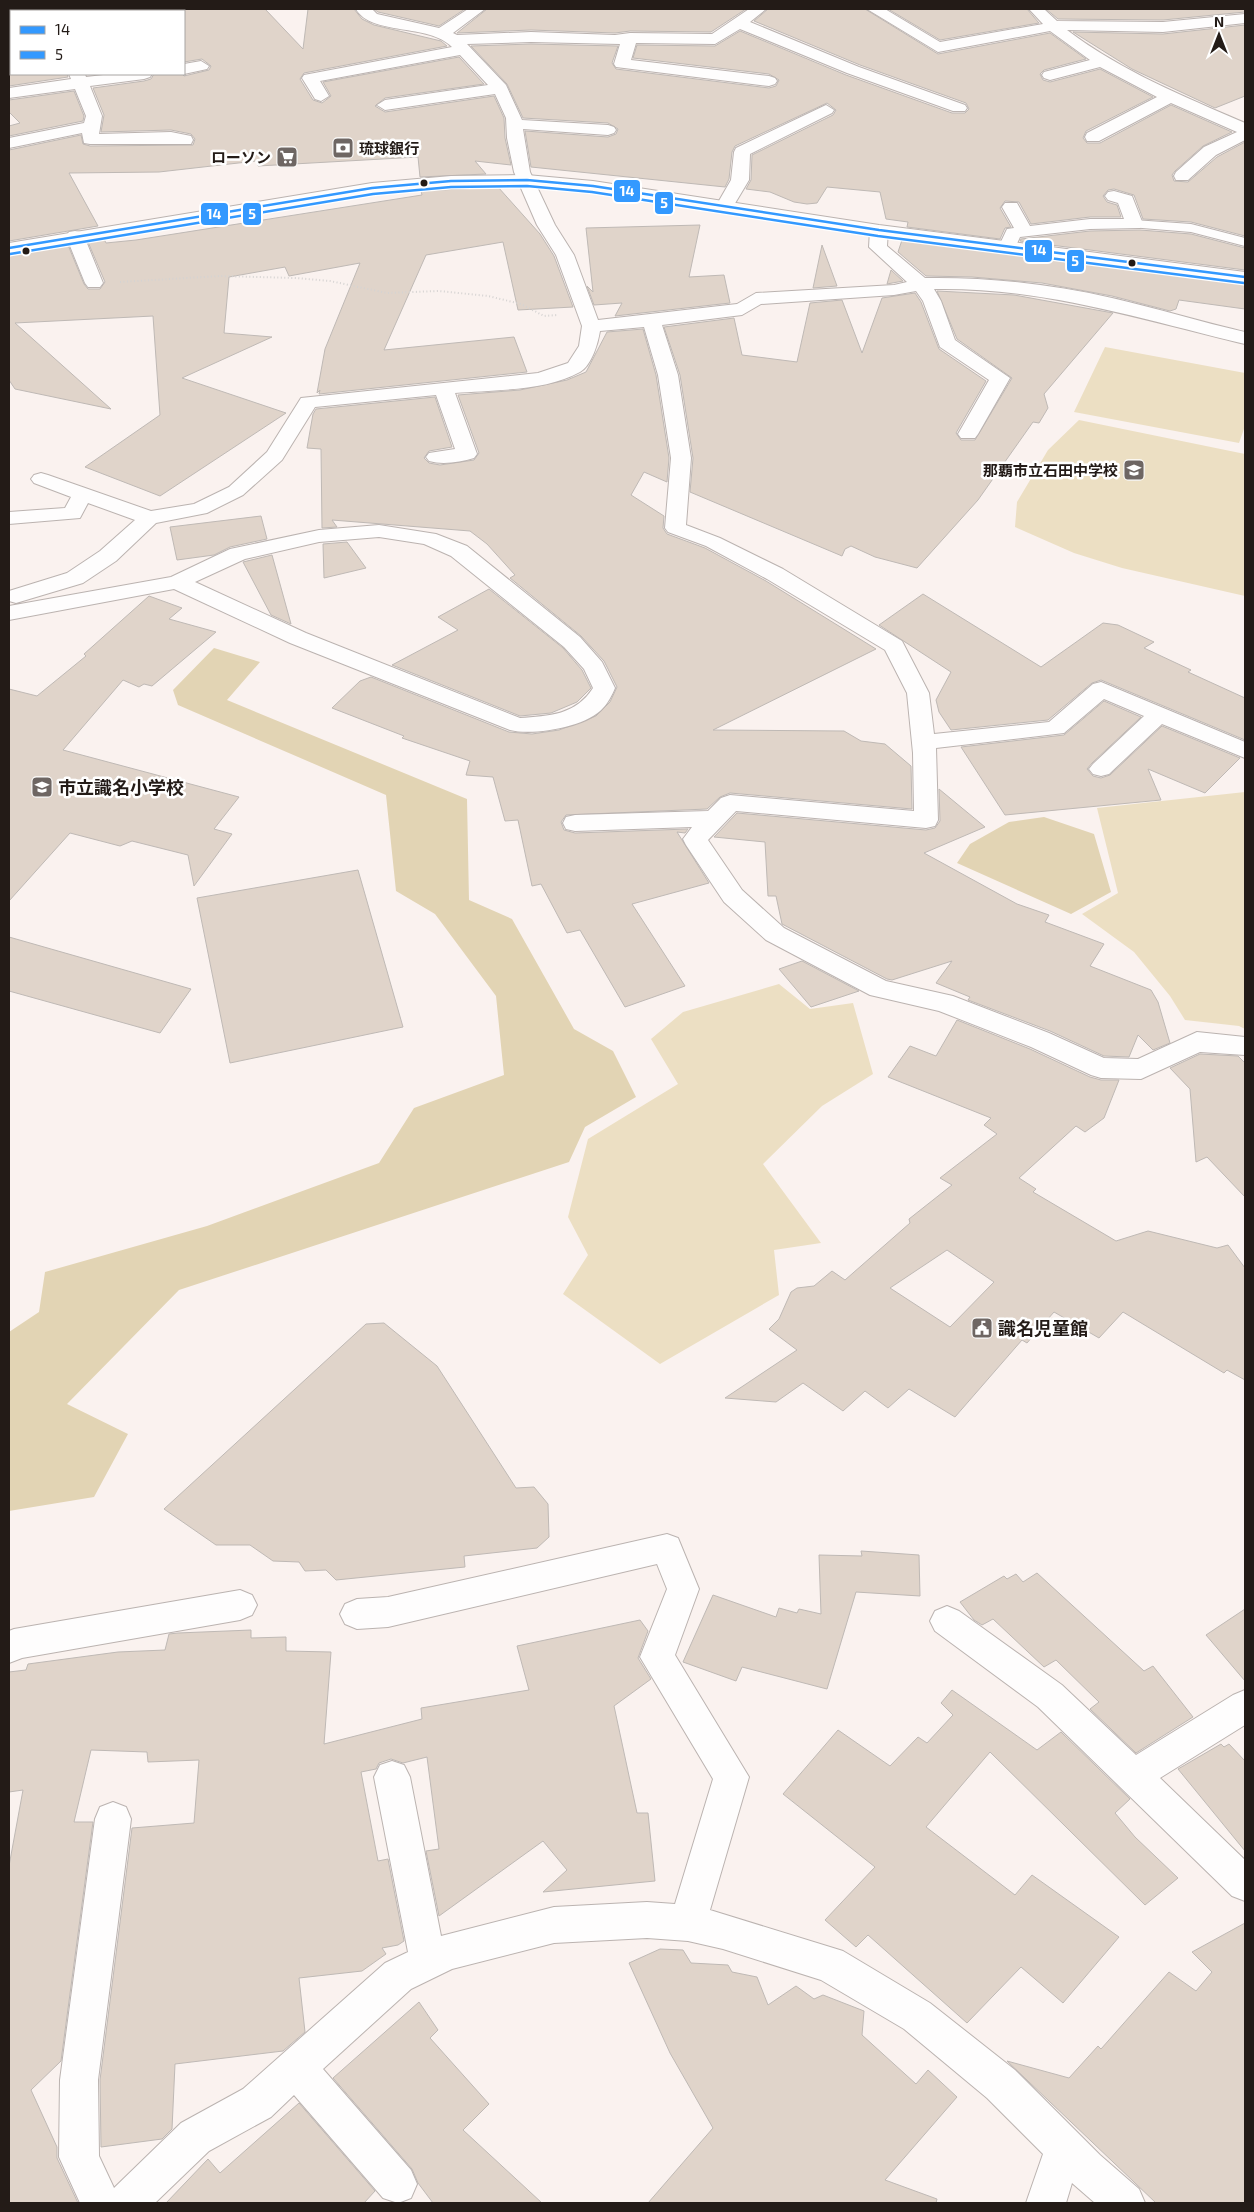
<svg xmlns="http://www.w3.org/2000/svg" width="1254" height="2212" font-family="'Exo 2','Noto Sans JP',sans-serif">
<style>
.green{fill:#ecdfc3}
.forest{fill:#e2d4b4}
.building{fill:#e0d4ca;stroke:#bfb9b5;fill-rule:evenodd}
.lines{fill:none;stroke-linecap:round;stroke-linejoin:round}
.service-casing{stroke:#bbb3b0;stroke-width:2}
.minor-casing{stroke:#bbb3b0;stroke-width:2}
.tertiary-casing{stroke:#bbb3b0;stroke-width:2}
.path{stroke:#d5d3d2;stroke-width:2;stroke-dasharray:1 2.5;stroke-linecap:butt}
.service{fill:#fefdfd;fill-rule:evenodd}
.minor{fill:#fefdfd;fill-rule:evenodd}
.tertiary{fill:#fefdfd;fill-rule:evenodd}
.bus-1-casing{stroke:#fff;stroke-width:5}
.bus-2-casing{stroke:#fff;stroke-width:5}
.bus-1{stroke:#39f;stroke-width:2.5}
.bus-2{stroke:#39f;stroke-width:2.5}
.bus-dot{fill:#231b17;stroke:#fff;stroke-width:2}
.labels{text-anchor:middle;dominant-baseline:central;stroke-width:5;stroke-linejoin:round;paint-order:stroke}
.far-poi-label{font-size:15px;font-weight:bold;fill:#231b17;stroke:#fff;text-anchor:end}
.poi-label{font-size:18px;font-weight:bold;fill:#231b17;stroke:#fff;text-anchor:start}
.line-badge{stroke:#fff;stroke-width:2}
.badge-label{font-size:14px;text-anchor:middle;font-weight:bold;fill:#fff}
</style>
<rect width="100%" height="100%" fill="#faf2ef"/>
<path class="green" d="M1105,347l140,26v53l-6,17 -165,-31z
M1079,420l166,34v142l-123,-28 -48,-15 -59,-26 2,-25 31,-52z
M1245,792v237l-6,-3 -54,-6 -15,-24 -36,-44 -52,-38 36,-21 -21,-85z
M779,984l31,25 43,-6 20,71 -51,32 -59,58 58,79 -47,7 5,45 -119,69 -97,-70 25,-39 -20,-38 20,-78 90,-55 -27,-45 32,-27z"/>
<path class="forest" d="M214,648l46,14 -33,38 240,99 2,101 43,19 62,110 39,22 23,46 -51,30 -16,35 -390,128 -112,114 61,30 -34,63 -85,14v-179l30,-20 6,-40 162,-46 172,-63 35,-55 90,-33 -8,-79 -61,-82 -39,-23 -10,-96 -208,-90 -5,-15z
M1044,817l50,17 17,58 -40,22 -114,-51 13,-19 39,-22z"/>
<path class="building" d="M184,9h81l38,40 5,-40h46l8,10 12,6 67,16 6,5 -143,27 -4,6 13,21 9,3 9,-7 -8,-14 136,-25 25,27 -99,14 -10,8 10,6 109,-16 10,22 1,20 6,27 -36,-4 11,13 -66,3 -2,-20 -160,9 -2,-5 -97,11 -90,1 29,53 -89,15v-91l72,-15 2,9 7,2 103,-1 2,-6 -4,-5 -20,-4 -70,2 3,-17 -11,-27 51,-7 7,-2 3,-5h28l2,2 25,-6 2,-4 -9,-7 -18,3z
M374,9h91l-26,17 -61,-14z
M487,9h259l-35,23 -81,-1 -15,2 -84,-3 -74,3z
M768,9h97l73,45 112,-21 36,26 -42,11 -4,4 3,6 7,2 50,-13 53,28 -67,34 -3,7 4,5h13l71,-38 61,27 -29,14 -28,25 -3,4 2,6 14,1 29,-25 28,-15v94l-54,-14 -48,-3 -9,-24 -20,-6 -6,1 -5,6 4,6 10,3 4,12h-31l-59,7 -12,-22 -14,-1 -5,7 11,19 -6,1 -5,11 -93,-12 1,-5 -22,-3 -6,-27 -53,-5 -10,16 -10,1 -13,-2 -24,-10 -24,-3 5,-9 1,-25 81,-40 3,-5 -9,-7 -92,43 -3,6 -3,27 -4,8 -194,-20 -6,-36 83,6 8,-3 2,-5 -10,-6 -85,-5 -16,-34 -36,-38 60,-2 87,2 -6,17 4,6 153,19 7,-2 3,-6 -10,-6 -136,-16 4,-13 78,1 25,-15 106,44 106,38h13l4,-4 -3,-6 -106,-38 -106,-44z
M888,9h139l12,14 -99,17z
M1046,9h199v3l-82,8 -105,-1z
M1245,25v71l-30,12 -83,-39 -59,-37 90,2z
M9,74h58l1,3 -59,9z
M74,91l10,25 -1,5 -74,15v-10l11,-3 -11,-11v-12z
M498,187l42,47 14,22 19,51 -55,3 -15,-68 -77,13 -42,95 130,-13 13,35 -208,22 1,-4 -3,3 8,-44 35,-86 -71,13 -4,-9 -56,10 -5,56 48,4 -90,41 104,35 -126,83 -75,-29 75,-52 -7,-99 -138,7 96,86 -96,-20 -6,-9v-125l59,-10 16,39 4,5h12l5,-7 -17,-40 16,-3 2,4 30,-3 286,-45 -1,-4z
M700,225l-11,52 35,-2 6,28 -115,13 7,-13 -28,2 -7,-19 6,6 -7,-64z
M1140,230l51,4 54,14v22l-225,-29 1,-2 69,-8z
M902,240l343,44v25l-66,-9 -3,9 -6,2 -58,-15 -70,-13 -70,-6 -46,-1 -28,-24z
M822,245l15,41 -24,2z
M891,270l12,11 -16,3z
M937,291l77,4 99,18 -69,81 4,14 -9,15 -6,-1 -55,78 -61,68 -42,-11 -24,-11 -6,3 -3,7 -152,-64 3,-34 -13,-83 -16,-48 70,-9 8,37 55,7 13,-59 32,-3 20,53 20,-55 33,-5 6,9 18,47 47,32 -30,52 5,7h14l37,-62 -55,-39z
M643,329l13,46 13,83 -2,24 -23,-10 -13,23 33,21 -1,12 4,6 38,14 61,33 110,68 -163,81 131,1 17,10 24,3 26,22 1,43 -182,-16 -10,4 -13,12 -141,6 -5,7 3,8 11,3 113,-4 -3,4 -8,-1 32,51 -77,21 53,82 -60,21 -45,-77 -13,3 -26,-49 -9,2 -14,-66 -13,1 -12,-44 -27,-2 4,-14 -68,-23 2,-2 -72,-28 28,-27 11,-4 138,55 23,2 27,-4 37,-14 14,-14 7,-15 -13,-26 -23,-25 -71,-58 5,-3 -28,-31 -17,-13 -138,-11 5,7 -15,1 -1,-79 -14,-1 6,-34 3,-5 119,-12 17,50 -23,4 -5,7 5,5 11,2 34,-5 5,-7 -21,-58 62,-5 47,-10 19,-8 21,-40z
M261,516l6,23 -37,8 -16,8 -37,5 -7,-33z
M347,542l19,26 -42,10 -1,-34z
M272,555l19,69 -20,-9 -28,-53z
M489,589l74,59 19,22 9,18 -14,14 -26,11 -31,3 -128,-51 66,-35 -20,-13z
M923,594l118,73 62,-44 15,2 36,17 -10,6 47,22 -3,2 57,26v42l-144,-60 -9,3 -44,37 -97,10 -12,-18 -3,-12 15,-28 -72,-47z
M149,596l33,12 -13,11 47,13 -64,54 -8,-2 -5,3 -16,-7 -60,70 176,47 -25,32 18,5 -38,52 -6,-31 -56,-14 -12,5 -50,-13 -61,68v-212l28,7 49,-40 -2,-2z
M1104,701l37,16 -49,46 -5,6 6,7 8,2 9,-3 52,-49 78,32 -35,35 -57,-24 13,31 -156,15 -44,-68 103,-12z
M939,789l46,38 -61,26 93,51 32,11 -4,7 59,22 -14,22 61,24 7,12 12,41 -17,7 -15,-15 -9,22 -25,-1 -54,-25 -82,-31 2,-3 -34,-14 16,-22 -60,19 -5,-1 -105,-55 -6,-28h-8l-3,-54 -51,-5 23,-24 189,17 9,-2 5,-7z
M358,870l45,157 -173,36 -33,-165z
M9,937l182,52 -31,44 -151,-42z
M802,961l57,30 -48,16 -32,-38z
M957,1020l73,29 60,28 11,3h18l-15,38 -19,14 -9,-6 -57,52 17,11 -3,3 83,49 32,-10 69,17 11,-3 17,23v112l-18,-10 -3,3 -101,-61 -24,26 -45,-26 -27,31 -5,-3 -67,77 -46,-28 -21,19 -23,-17 -22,20 -40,-28 -27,19 -51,-4 72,-48 -28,-21 10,-10 12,-27 6,-4 17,-2 18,-15 13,9 65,-57 -1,-4 43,-34 -12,-7 57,-44 -13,-9 7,-7 -103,-41 22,-31 26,10zM947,1250l47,32 -44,45 -60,-39z
M1200,1054l38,2 7,7v134l-38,-40 -11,5 -6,-73 -20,-21z
M384,1323l53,43 79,122 18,-1 14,17 1,33 -12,11 -73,8 1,11 -129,13 -10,-10 -21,1 -6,-9 -26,-1 -23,-16h-34l-52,-36 202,-185z
M861,1551l58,4 1,41 -64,-4 -29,97 -85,-22 -6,14 -53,-19 30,-67 63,22 3,-9 18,5 2,-4 22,5 -2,-59 43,1z
M1037,1573l107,98 9,-5 40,51 -57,36 -46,-44 9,-7 -43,-42 -12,7 -51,-48 -11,6 -8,-5 -14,-18 44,-26 3,3 9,-5 7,8z
M1245,1609v72l-39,-46z
M640,1620l8,11 -10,27 13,21 -37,27 23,107h11l7,68 -112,11 24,-22 -24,-29 -104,75 -13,-65 13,-2 -12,-92 -24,6 -12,-4 -12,4 -3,6 -15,3 17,89 10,-2 16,82 -6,4 -16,3 4,6 -24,17 -63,7 6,54 -22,19 -108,13 -3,65 -10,10 -61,8 -1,-67 32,-252 62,-5 5,-63 -51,2 -1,-10 -56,-2 -17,72h19l-32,239 -30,29 26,57v11l21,45h-69v-337l14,-76 -14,2v-120l17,-2 2,-6 90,-12 47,-2 4,-16 9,-1 73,-3v8l35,-1v14l45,1 -7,92 98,-25 -1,-11 108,-18 -12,-44z
M952,1690l85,60 24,-18 69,67 -15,14 20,24 43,41 -33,27 -155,-153 -64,75 89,68 17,-20 87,62 -56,66 -42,-36 -54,56 -99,-88 -12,12 -31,-27 50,-53 -92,-73 55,-64 52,36 28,-29 9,6 26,-28 -12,-12z
M1221,1744l3,3 5,-3 16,17v90l-67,-82z
M1245,1923v280h-89l-149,-142 62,17 29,-32 3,3 68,-77 27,19 16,-19 -20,-20z
M660,1949l23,1 8,13 37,2 4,7 25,5 11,28 28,-19 18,13 9,-4 41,16 -2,24 54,49 12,-14 29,27 -72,83 52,19 -1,4h-288l65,-75 -43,-75 -41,-90z
M419,2002l19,28 -8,8 59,66 -26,26 79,73h-109l-15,-20 -6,-14 -79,-91z
M299,2103l76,88 -11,12h-198l42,-44 12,14z"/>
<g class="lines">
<g class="service-casing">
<path id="service" d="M1134,220l57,4 54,14v8l-54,-14 -61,-5 -2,-3 2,-3z"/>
</g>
<g class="minor-casing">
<path id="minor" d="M356,9h16l5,5 62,14 29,-19h17l-32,24 4,2 74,-3 84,3 15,-2 82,1 37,-25h17l-16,13 109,45 106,38 2,3 -2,3h-12l-106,-38 -107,-44 -25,15 -79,-1 -5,17 138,16 6,2 2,3 -2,3 -6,2 -153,-19 -2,-3 6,-20 -89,-2 -64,2 39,41 16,35 86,5 6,2 2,3 -2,3 -6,2 -85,-6 7,43 25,53 19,30 24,65 139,-16 19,-11 138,-8 13,-3 -38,-35 1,-17 3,-4h12l3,4 -1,16 38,32c63,-1 125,6 187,20 44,10 89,24 133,34v12c-105,-25 -202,-57 -311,-55l7,12 14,39 55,38 -32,56 -3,4h-14l-3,-4 31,-54 -49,-33 -17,-46 -7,-10 -22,4 -133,9 -19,11 -80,10 16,50 13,83 -5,67 34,13 63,31 119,72 27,52 5,41 115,-12 44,-38 8,-2 144,60v16l-83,-34 -53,50 -8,2 -8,-2 -4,-5 4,-5 51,-48 -40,-17 -40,34 -128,15 2,72 -3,6 -9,2 -190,-17 -28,29 34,50 42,38 102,53 67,15 96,37 55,25 34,1 59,-27 48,5v18l-45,-3 -59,27 -40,-1 -10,-3 -60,-28 -92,-36 -69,-16 -104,-55 -42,-38 -38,-57 -3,-6 9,-12 -117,4 -9,-2 -3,-6 3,-6 9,-2 133,-4 13,-13 9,-3 184,16 -1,-58 -6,-60 -22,-43 -118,-71 -61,-33 -38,-14 -3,-4 6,-70 -13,-83 -14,-48 -44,4c-2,12 -8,34 -20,41 -33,19 -87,18 -125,21l22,61 -3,4c-14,4 -31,7 -45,3l-3,-4 3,-4 26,-4 -19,-54 -121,12 -33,53 -39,35 -36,18 -51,10 -40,38 -33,22 -67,20 -7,-2v-10l58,-18 33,-22 35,-31 -47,-17 -8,15 -71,6v-12l56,-4 6,-11 -37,-14 -3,-4 3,-4 7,-2 7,2 103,36 43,-7 35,-17 38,-35 34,-54 237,-25 30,-10 11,-17 3,-20 -26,-71 -19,-30 -23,-53 -7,-34 -1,-20 -11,-24 -110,16 -8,-5 8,-5 103,-15 -28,-30 -140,26 9,15 -8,5 -6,-2 -13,-21 2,-3 148,-28c-23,-24 -81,-11 -96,-38z
M867,9h18l55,33 103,-18 -14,-15h15l13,12 106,1 82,-8v9l-82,9 -96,-2c54,41 116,66 178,93v17l-29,15 -28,25h-12l-2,-4 2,-4 28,-25 33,-15 -66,-29 -72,38h-12l-2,-4 2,-4 70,-36 -57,-30 -50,13 -6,-2 -2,-3 2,-3 46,-12 -40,-29 -112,21z
M201,61l8,5 -2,3 -23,5v-10z
M69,74h16l1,3 26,-3h40l-2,3 -6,2 -54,7 12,30 -3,18 72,-2 20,4 2,4 -2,4h-101l-6,-1 -2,-10 -73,15v-10l75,-15 2,-7 -11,-27 -66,9v-10l62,-9z
M826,105l8,5 -2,3 -82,41 -1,26 -18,30h-12l-3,-4 15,-26 3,-28 2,-4z
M1114,191l18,5 11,28 -3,4 -50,1 -70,8 -6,13h-12l-3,-4 8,-17 7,-1 -12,-21 3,-4h12l13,23 60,-7h34l-6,-16 -10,-3 -3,-4 3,-4z
M75,231l6,1 3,4 19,47 -3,4h-12l-3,-4 -19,-47 3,-4z
M379,525l57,9 31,12 113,91 22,25 13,26c-3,7 -7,15 -12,20 -16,19 -70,28 -93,22l-220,-87 -116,-54 -165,31v-14l162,-29 59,-28 89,-19zM379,537l45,7 27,12 113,91 20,22 9,19c-17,27 -44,28 -73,30l-214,-85 -111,-51 50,-23 74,-17z
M667,1534l11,4 21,51 -24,66 74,122 -39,133 133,41 87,52 85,67 85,85 39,34 6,14h-50l-23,-20 -6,20h-40l17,-49 -56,-56 -83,-69 -83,-49 -98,-31 -35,-8 -41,-3 -93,5 -102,26 -41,20 -88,80 88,101 6,14 -6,14 -13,5 -15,-5 -89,-103 -23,22 -62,34 -54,52h-75l-21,-46 1,-77 35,-261 5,-12 13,-5 13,5 5,12 -33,261 1,76 15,32 67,-65 62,-34 142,-126 23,-11 -34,-175 6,-12 12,-4 12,4 6,12 31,159 113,-29 93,-5 28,2 38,-125 -73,-122 27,-68 -10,-25 -269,63 -31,2 -12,-5 -5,-10 5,-10 12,-5 31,-2z
M240,1590l12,5 5,10 -5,10 -12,5 -218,38 -13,5v-32l5,-2z
M947,1606l12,5 103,74 74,70 97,-60 12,-5v35l-85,53 85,82v41l-13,-5 -194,-189 -103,-76 -5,-10 5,-10z"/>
</g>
<g class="tertiary-casing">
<path id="tertiary" d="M527,175l66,6 286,44 366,47v10l-366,-47 -286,-44 -66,-6 -76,1 -79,7 -363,60v-10l363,-60 79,-7z"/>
</g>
<path class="path" d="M120,282l100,-6 76,2 34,3 57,12 52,-2 49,5 33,8 23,12 13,-1"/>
<use href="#service" class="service"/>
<use href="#minor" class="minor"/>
<use href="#tertiary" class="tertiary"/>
<g class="bus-1-casing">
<path id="bus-1" d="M9,248l363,-60 79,-7 76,-1 66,6 286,44 366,47"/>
</g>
<g class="bus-2-casing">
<path id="bus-2" d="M10,254l363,-60 78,-7 76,-1 65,6 286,44 366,47"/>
</g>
<use href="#bus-1" class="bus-1"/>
<use href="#bus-2" class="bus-2"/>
</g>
<defs>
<g id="bank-square" transform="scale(1.125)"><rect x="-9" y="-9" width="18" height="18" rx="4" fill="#6e6663" stroke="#fff"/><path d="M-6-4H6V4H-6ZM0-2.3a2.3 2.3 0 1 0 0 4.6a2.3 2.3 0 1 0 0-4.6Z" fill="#fff"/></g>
<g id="supermarket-square" transform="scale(1.125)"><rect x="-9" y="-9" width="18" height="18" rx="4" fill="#6e6663" stroke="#fff"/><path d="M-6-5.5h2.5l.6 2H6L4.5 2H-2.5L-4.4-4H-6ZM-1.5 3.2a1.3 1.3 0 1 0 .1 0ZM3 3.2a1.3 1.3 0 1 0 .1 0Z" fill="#fff"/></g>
<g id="school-square" transform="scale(1.125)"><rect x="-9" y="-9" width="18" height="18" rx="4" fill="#6e6663" stroke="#fff"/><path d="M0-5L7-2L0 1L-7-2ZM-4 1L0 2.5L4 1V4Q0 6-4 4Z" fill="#fff"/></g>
<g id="civic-square" transform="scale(1.125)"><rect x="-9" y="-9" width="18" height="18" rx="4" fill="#6e6663" stroke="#fff"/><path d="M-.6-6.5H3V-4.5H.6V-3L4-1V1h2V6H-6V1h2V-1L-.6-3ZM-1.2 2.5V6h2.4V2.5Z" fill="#fff"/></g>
</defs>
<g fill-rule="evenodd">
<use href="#bank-square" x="343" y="148"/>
<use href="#supermarket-square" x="287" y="157"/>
<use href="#school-square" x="1134" y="470"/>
<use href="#school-square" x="42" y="787"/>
<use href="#civic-square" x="982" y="1328"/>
</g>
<g class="bus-dot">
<circle cx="424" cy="183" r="4.5"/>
<circle cx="26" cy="251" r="4.5"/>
<circle cx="1132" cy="263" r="4.5"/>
</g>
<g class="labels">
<g class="far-poi-label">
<text x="359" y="148" text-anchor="start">琉球銀行</text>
<text x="271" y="157">ローソン</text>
<text x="1118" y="470">那覇市立石田中学校</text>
</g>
<g class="poi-label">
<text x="58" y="787">市立識名小学校</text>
<text x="998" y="1328">識名児童館</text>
</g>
</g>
<g class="line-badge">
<rect x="613" y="179" width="28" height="24" rx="5" fill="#39f"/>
<rect x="654" y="191" width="20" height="24" rx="5" fill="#39f"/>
<rect x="242" y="202" width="20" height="24" rx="5" fill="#39f"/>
<rect x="200" y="202" width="29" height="24" rx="5" fill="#39f"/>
<rect x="1024" y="239" width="29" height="24" rx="5" fill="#39f"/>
<rect x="1066" y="249" width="19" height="24" rx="5" fill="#39f"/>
</g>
<g class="badge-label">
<text x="627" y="196">14</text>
<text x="664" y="208">5</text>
<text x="252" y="219">5</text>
<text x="214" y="219">14</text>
<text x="1039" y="255">14</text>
<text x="1075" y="266">5</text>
</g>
<rect width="1254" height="2212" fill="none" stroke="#231b17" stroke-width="20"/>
<rect x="10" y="10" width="175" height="65" fill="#ffffff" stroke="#a7a4a2"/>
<rect x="20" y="26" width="25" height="8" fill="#3399ff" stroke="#a7a4a2"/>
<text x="55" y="35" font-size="15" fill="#231b17">14</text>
<rect x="20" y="51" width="25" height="8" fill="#3399ff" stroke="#a7a4a2"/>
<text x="55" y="60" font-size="15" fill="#231b17">5</text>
<g transform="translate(1219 35)" stroke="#ffffff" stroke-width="4" paint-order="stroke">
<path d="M0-4L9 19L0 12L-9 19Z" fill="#231b17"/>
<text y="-8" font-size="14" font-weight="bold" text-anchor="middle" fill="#231b17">N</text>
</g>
</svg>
